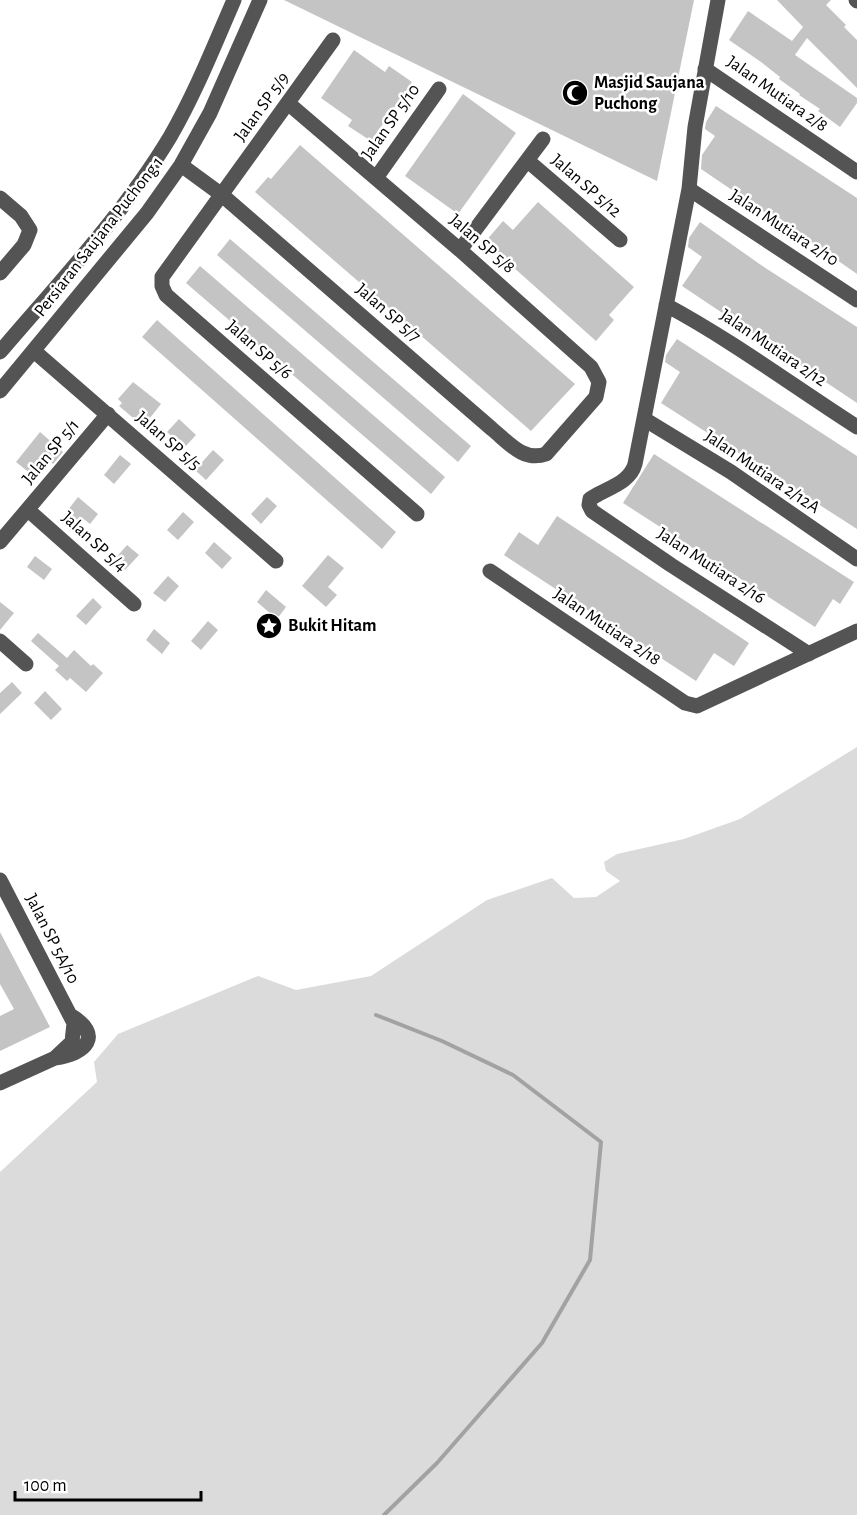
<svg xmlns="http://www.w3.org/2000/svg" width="857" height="1515" font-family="'Alegreya Sans',sans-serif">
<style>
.green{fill:#dbdbdb}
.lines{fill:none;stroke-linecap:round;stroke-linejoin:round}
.stream{stroke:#a2a2a2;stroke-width:4}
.building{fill:#c4c4c4}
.minor{stroke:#545454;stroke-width:15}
.labels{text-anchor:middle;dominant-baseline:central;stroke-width:5;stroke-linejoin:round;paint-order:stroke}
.poi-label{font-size:18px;font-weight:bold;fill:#000;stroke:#fff;text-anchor:start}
.street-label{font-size:18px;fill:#000;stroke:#fff}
</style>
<rect width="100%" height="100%" fill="#fff"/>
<path class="green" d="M857,747v768h-857v-343l97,-90 -3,-20 24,-28 140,-58 38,14 75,-14 116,-76 65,-22 22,20 22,-1 24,-16 -14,-10 -2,-9 13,-8 67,-15 56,-20z"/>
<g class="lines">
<path class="stream" d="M376,1015l66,26 71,34 88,67 -11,118 -48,83 -105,120 -53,52"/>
</g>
<path class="building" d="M284,0h410l-37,181 -295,-143z
M777,0h54l-5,5 20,20 -2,2 13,13v48l-50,-50 -12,17 62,43v5l-17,24 -22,-16 2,-2 -21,-14 1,-1 -21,-15 1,-2 -19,-15 -32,-22 19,-29 44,30 11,-14z
M354,50l31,22 4,-6 23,16 -41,59 -23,-15 4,-6 -31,-22z
M463,94l53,39 -58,81 -53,-38z
M716,106l141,92v76l-80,-56 -1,2 -75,-51 1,-14 13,-19 -10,-7 1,-7z
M300,145l275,239 -44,47 -276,-239 13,-15 3,2z
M538,202l96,85 -25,28 5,5 -18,21 -111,-99 18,-21 10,9z
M700,222l61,43 96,62v76l-175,-117 20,-29 -14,-10 1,-9z
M230,239l241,207 -13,16 -241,-207z
M200,266l245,211 -14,17 -245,-211z
M157,320l239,212 -14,17 -240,-212z
M677,339l180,117v73l-196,-126 19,-31 -15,-10 1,-7z
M133,382l28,22 -15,19 -6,-4 -2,3 -19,-16 3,-3 -4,-4z
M179,419l17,16 -12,13 -17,-16z
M40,432l23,20 -10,12 -2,-2 -14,17 -21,-17z
M213,450l11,10 -18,20 -11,-10z
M654,454l200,128 -14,22 -7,-5 -18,28 -192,-124z
M120,455l11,9 -17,20 -10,-9z
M78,497l20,17 -8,10 -9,-7 -9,11 -11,-9z
M267,497l10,9 -16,18 -10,-10z
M183,512l11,10 -16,18 -11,-10z
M557,516l192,127 -15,23 -20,-13 -18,28 -192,-126 15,-23 19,13z
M214,542l18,16 -10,11 -17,-16z
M127,545l12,10 -14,15 -11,-10z
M328,555l16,13 -16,19 9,8 -11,12 -24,-21z
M35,556l17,13 -8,11 -17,-13z
M168,576l11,10 -14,16 -12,-9z
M266,590l20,17 -9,12 -20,-17z
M93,598l9,9 -16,18 -10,-9z
M0,602l14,11 -14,17z
M208,621l10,9 -17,20 -10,-9z
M154,629l16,14 -8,11 -16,-14z
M38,633l29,25 7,-8 17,16 2,-2 10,9 -17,19 -16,-14 -3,3 -12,-11 4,-4 -28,-25z
M12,682l10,11 -22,21v-21z
M45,691l17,18 -11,11 -17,-17z
M0,932l50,95 -50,24v-35l14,-7 -14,-25z"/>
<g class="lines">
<path class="minor" d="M718,0l-23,127 -6,62 -54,275c-5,18 -25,23 -40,32l-5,3 -1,6 3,6 79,54 138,89
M856,0l1,1
M333,40l-171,237v9l4,9 251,219
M705,69l152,103
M528,161l92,79
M181,165l41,30 270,234c16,13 31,33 54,25l50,-57 3,-15 -8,-15 -131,-117 -171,-146
M376,178l63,-89
M689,189l168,111
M0,198l21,18 9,14 -6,15 -24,28
M460,250l83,-111
M666,305c67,36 127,81 191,122
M34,351l242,210
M0,352c59,-69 123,-137 170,-215 25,-43 44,-91 64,-137
M0,391l147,-178 34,-48 29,-52 50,-113
M644,419l87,53 126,87
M28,510l106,94
M0,542l108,-128
M490,571l195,132 12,3 160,-75
M0,641l26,23
M0,880l74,143 -2,19 -17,16c31,-4 49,-23 15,-43
M0,1083l55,-25"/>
</g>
<defs>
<g id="mosque-disc" transform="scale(1.35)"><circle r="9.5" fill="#000" stroke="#fff"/><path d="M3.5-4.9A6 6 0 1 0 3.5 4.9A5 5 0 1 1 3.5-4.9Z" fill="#fff"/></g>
<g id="sight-disc" transform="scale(1.35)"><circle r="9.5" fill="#000" stroke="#fff"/><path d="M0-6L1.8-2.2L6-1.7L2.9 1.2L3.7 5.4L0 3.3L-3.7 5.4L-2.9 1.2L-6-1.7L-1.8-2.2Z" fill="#fff"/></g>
</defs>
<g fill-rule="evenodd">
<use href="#mosque-disc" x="575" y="93"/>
<use href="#sight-disc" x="269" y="626"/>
</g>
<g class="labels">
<g class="poi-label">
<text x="594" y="83">Masjid Saujana<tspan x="594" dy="21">Puchong</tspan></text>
<text x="288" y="626">Bukit Hitam</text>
</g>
<g class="street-label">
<text transform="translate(777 94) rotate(35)">Jalan Mutiara 2/8</text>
<text transform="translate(262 107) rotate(-54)">Jalan SP 5/9</text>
<text transform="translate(391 122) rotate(-55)">Jalan SP 5/10</text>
<text transform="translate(586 186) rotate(41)">Jalan SP 5/12</text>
<text transform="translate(784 228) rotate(33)">Jalan Mutiara 2/10</text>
<text transform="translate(99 237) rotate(-52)">Persiaran Saujana Puchong 1</text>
<text transform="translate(482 244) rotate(41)">Jalan SP 5/8</text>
<text transform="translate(388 313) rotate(41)">Jalan SP 5/7</text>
<text transform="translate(773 348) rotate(34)">Jalan Mutiara 2/12</text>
<text transform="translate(259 350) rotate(41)">Jalan SP 5/6</text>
<text transform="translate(168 441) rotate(41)">Jalan SP 5/5</text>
<text transform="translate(51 452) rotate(-50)">Jalan SP 5/1</text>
<text transform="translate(762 472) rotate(34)">Jalan Mutiara 2/12A</text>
<text transform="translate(94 542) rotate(42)">Jalan SP 5/4</text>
<text transform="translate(711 566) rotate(33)">Jalan Mutiara 2/16</text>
<text transform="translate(607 627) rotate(34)">Jalan Mutiara 2/18</text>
<text transform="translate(52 939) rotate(63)">Jalan SP 5A/10</text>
</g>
</g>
<path d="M15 1491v9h186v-9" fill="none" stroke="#000000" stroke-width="3"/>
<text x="24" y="1491" font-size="18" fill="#000000" stroke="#ffffff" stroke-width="4.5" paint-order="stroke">100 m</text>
</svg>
